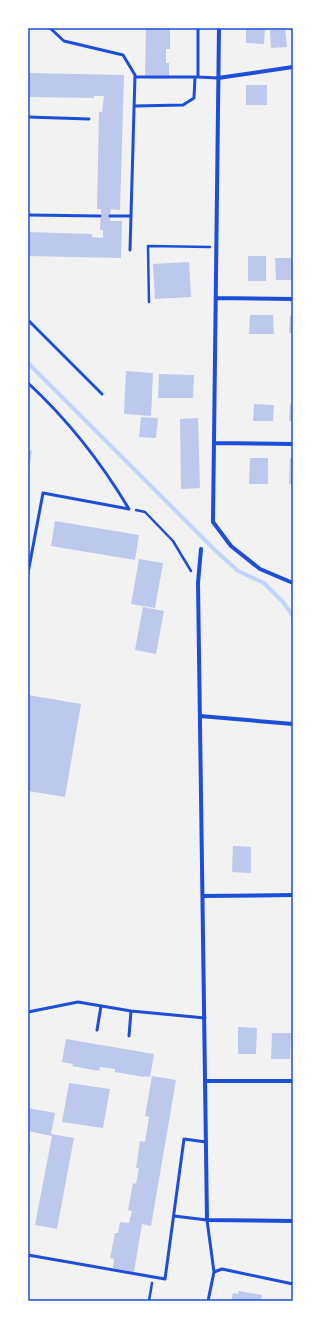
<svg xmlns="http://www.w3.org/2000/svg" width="321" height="1329" font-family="Commissioner,sans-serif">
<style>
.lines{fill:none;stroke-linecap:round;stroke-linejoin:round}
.stream{stroke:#bfd3fe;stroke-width:4}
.building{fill:#bdc9ec}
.path{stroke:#1d4ed8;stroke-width:2.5}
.service{stroke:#1d4ed8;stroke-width:3}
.minor{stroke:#1d4ed8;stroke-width:4}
.neatline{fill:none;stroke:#1d4ed8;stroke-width:1.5}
</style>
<rect width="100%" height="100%" fill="#f2f2f2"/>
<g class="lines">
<path class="stream" d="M28,363l187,187 23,21 26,12 19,19 10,14"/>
</g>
<path class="building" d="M146,28h24v21h-4v14h3v16l-24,-1z
M246,28h19l-1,16 -18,-1z
M285,29l2,18 -16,1 -1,-18z
M28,73l96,2 -4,135 -9,-1 -1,7v5h12l-1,37 -93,-2v-24l64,2v3l11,1v-8h-3l1,-21h-4l2,-97h3l2,-16h-10v2l-66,-1z
M246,85h21v20h-21z
M248,256h18v25h-18z
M275,258h18v22h-17z
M189,262l2,35 -36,2 -2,-35z
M250,315h23l1,19h-25z
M290,316h3v17h-4z
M126,371l27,2 -2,43 -27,-2z
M159,374l35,1 -1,23h-35z
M254,404l20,1 -1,16h-20z
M290,404l3,1v16h-4z
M141,417l17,1 -2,20 -17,-1z
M198,418l2,70 -19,1 -1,-70z
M28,450l4,1 -3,17h-1z
M250,458h18v26h-19z
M290,458h3v26h-4z
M55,521l84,14 -4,25 -84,-14z
M139,559l24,4 -8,45 -24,-4z
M143,607l21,4 -8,43 -21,-4z
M28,695l53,9 -16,93 -37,-6z
M233,846l18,1v26l-19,-1z
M238,1027l19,1 -1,26h-18z
M272,1033h19l-1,26h-19z
M66,1039l88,15 -4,23 -6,-1v1l-29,-5v-3l-15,-2 -1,4 -27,-5 1,-2 -11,-2z
M152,1076l24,4 -25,146 -9,-2 -8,48 -21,-4 1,-9 -4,-1 5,-25h3l2,-11 9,1 3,-12 -4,-1 5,-27 3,1 3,-16h-3l4,-27 5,1 4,-25 -4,-1z
M69,1083l41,6 -7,39 -41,-6z
M28,1108l27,5 -4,21 23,4 -17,91 -22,-4 17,-89 -24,-5z
M239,1291l23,4 -1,6h-30l2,-8 5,1z"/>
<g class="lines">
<path class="path" d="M149,302l-1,-56 62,1
M136,510l9,2 28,29 18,30
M149,1301l3,-18"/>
<path class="service" d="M50,28l14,13 59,14 12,20 -5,175
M135,77h60
M198,77l20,1
M134,106l49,-1 11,-7 1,-21h3v-49
M28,117l61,2
M28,215l72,1
M110,216h21
M28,320l74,74
M28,383c40,37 73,79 101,126
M28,573l15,-80 86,16
M28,1012l50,-10 53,9 74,7
M97,1030l4,-24
M129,1036l2,-25
M28,1145v4
M174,1216l33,4 7,52
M28,1255l137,24 19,-140 22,3
M208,1301l6,-29 8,-3 71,15"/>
<path class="minor" d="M219,28l-6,494 18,24 29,23 33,14
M218,78l75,-11
M216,298l77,1
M214,443l79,1
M201,549l-3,34 9,637 86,1
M200,716l93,8
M203,896l90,-1
M205,1081h88"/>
</g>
<rect width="321" height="1329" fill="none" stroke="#ffffff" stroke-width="58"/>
<rect x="29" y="29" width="263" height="1271" class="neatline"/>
</svg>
